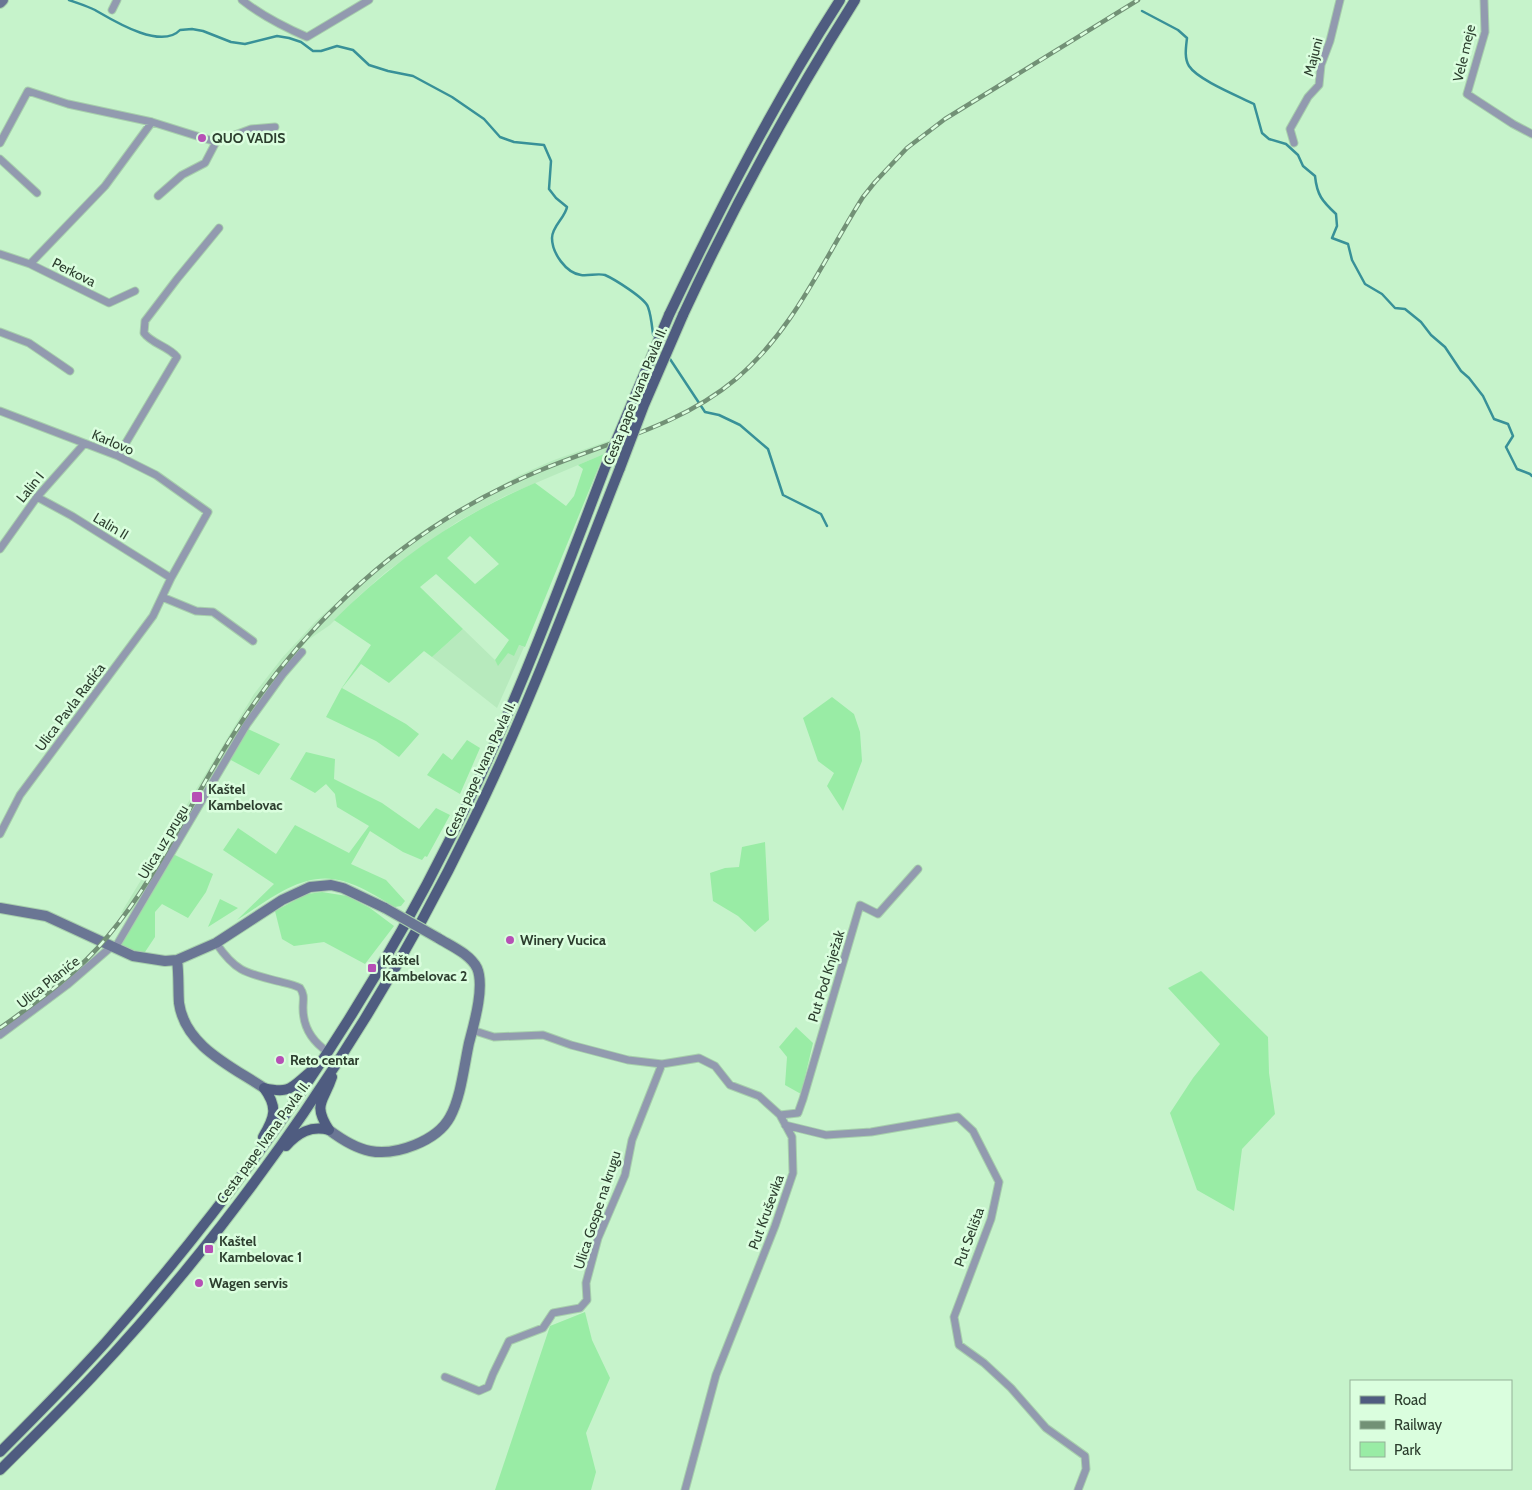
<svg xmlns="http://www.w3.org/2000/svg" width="1532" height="1490" font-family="Cabin,sans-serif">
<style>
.built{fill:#b7eabd}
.green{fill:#99eca5;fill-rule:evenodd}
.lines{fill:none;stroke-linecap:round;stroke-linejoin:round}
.stream{stroke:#389198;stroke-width:2.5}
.street-casing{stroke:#a7cfac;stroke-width:9}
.secondary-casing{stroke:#a7cfac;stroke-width:12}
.primary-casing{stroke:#a7cfac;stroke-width:12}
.street{stroke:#929aaf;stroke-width:7}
.secondary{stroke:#6a7694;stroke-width:10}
.primary{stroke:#4f5c80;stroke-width:10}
.rail-casing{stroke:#729176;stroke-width:4.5}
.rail{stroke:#dafede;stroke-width:2.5;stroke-dasharray:8;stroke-linecap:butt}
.secondary-bridge-casing{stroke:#a7cfac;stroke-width:12;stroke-linecap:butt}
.primary-bridge-casing{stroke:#a7cfac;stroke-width:12;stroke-linecap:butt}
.secondary-bridge{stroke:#6a7694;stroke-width:10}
.primary-bridge{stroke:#4f5c80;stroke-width:10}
.poi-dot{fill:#b650b5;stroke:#dafede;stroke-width:2}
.labels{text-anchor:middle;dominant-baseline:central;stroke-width:5;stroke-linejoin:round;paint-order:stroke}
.street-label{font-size:14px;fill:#2c3e2e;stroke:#dafede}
.poi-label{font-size:14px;font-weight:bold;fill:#2c3e2e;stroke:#dafede;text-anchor:start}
</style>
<rect width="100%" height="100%" fill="#c6f3cb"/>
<path class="built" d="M611,440l-7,14 -99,42 -48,26 -71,50 -27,24 -29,29 -22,15 -21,25 -154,248h-12l133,-219 28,-36 34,-37 68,-61 34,-26 37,-23 65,-36 34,-15z
M463,629l32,31 3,5 10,-13 11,-7 5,2 -27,61 -65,-51z"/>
<path class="green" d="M604,454l-79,193 -6,-2 -5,11 -6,-3 -10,13 -3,-6 14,-20 -73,-66 -16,13 43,42 -31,28 -8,-6 -35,32 -28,-19 -19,24 64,36 13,10 -20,23 -23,-16 -50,-24 15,-28 30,-44 -37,-25c58,-58 125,-105 201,-137l31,23 8,-10 9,-27 -5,-4zM470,536l29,28 -24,20 -28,-26z
M832,697l22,17 6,18 2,29 -19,50 -16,-25 7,-13 -16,-12 -15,-43z
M248,729l32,15 -21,31 -30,-16z
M467,740l13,8 -20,46 -33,-19 16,-22 9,7z
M306,752l29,7 -1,20 48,24 37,26 17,-21 14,7 -23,42 -2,-1 -3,4 -19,-8 -33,-21 -19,33 35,16 19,21 -4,5 -6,1c-17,-10 -34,-21 -52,-26 -40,-12 -75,20 -106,39l37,-36 -51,-34 15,-22 38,26 19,-29 54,28 20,-27 -32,-19 -2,-13 -9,-10 -11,9 -25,-14z
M765,842l4,78 -14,12 -17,-16 -25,-15 -3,-28 15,-5 14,-1 3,-20z
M173,854l40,20 -7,18 -18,26 -26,-14 -7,8v25l-12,18 -22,-9 -1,-2z
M322,892l25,4 23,12 24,18 -29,38 -41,-22 -30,4 -12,-7 -7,-28 32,-17z
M220,899l18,9 -30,19z
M1201,971l67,66 1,36 6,41 -33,35 -8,62 -37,-21 -27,-77 23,-35 27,-34 -52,-56z
M796,1027l17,16 -12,51 -16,-9 2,-28 -8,-10z
M585,1312l7,28 18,38 -24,55 10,39 -5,18h-96l55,-164z"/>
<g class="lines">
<path class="stream" d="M69,0c8,3 18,6 26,10 19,11 66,40 85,20l12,-1 11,2 28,11 14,2 32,-8 12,2 12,4 12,9h8l16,-5 16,4 16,15 19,6 25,5 39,21 32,22 16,18 14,5 30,3 7,16 -2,28 7,9 11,9c-2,11 -15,19 -15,31 0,15 14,35 29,37 8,1 17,-2 24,0 9,4 40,23 43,32 3,8 4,19 5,27l2,3
M1142,11l36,19 9,8c-1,9 -3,20 2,28 9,14 49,30 65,38l8,29 7,6 17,5 12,11 5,11 12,10c2,19 7,25 21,38l1,12 -5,12 16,6 4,16 13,24 17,10 13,14 10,1 16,13 10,13 14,12 16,24 8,7 14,18 11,23 14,5 5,12 -7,11 11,22 13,5 2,2
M668,356l37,56 14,3 21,10 28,24 15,46 38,19 6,12"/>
<g class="street-casing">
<path id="street" d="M242,0c20,16 42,27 65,37l62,-37
M1484,0l1,32 -18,62 46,30 19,10
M112,10l5,-10
M0,143l28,-52 40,13 84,18 64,20 35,-13 24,-2
M1294,143l-4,-14 18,-32 11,-12 2,-20 9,-24 10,-41
M0,159l37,34
M158,196l24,-21 23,-12 11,-21
M0,254l30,10 79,39 26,-12
M30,264l75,-78 47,-64
M0,332l29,11 41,28
M0,411l118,45 38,19 52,37 -37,66 -18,38 -133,179 -20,39
M118,456l59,-99c-9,-11 -25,-13 -33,-24l1,-12 32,-42 42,-51
M37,497l35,19 99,62
M0,549l37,-52 47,-53
M162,597l34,14 17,1 40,29
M216,943c19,28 29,30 61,38 8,2 16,3 23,7 5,7 3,12 3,20 0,19 10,34 25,44
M115,948l132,-224 36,-50 19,-22
M472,1030l22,7 49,-2 28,10 57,15 34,4 37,-6 16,8 15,19 29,11 21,19 12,22 1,36 -18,53 -59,149 -31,115
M0,1035l67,-50 44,-38
M780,1115l18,-2 5,-14 57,-194 18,9 40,-45
M785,1125l41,10 45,-3 87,-15 15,14 26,51 -8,37 -37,98 5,28 25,18 27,25 35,40 39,28 1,13 -8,21
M445,1377l34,14 9,-4 5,-13 16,-33 34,-13 10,-15 27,-5 7,-8 -1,-17 12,-45 27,-63 7,-35 30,-76"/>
</g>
<g class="secondary-casing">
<path id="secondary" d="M0,3l3,-3
M0,908l46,8 87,40 32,5 12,-1 39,-17 66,-43 28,-13 21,-2 12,3 42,20
M177,960c2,14 1,29 2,43 6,43 52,63 85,85
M329,1130c12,9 26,18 41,21 26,5 67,-10 80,-34 11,-20 14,-51 19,-74 5,-19 16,-57 8,-75 -7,-14 -26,-22 -39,-30"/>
</g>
<g class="primary-casing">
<path id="primary" d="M669,315c52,-109 106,-214 171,-315
M683,315c51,-110 107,-212 172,-315
M264,1088c26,6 27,0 46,-16
M329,1130c-17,-27 -5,-28 3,-53
M263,1137c12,-20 15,-30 1,-49
M286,1146c12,-13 25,-21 43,-16
M0,1452c36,-36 72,-72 106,-110 135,-153 253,-320 344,-503 61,-121 108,-248 156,-374
M0,1470c31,-31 62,-61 92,-93 153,-163 284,-355 381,-556 56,-114 100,-234 147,-353"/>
</g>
<use href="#street" class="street"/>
<use href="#secondary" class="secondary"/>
<use href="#primary" class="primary"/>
<g class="rail-casing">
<path id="rail" d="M0,1028c38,-27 78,-55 108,-92 43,-51 74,-116 108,-173 36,-63 80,-119 133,-169 55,-52 122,-95 192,-124 67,-28 139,-44 195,-91 58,-49 87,-119 127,-182l12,-15 32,-34 38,-29 193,-119"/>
</g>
<use href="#rail" class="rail"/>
<g class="secondary-bridge-casing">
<path id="secondary-bridge" d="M385,908l53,30"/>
</g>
<g class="primary-bridge-casing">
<path id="primary-bridge" d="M606,465l63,-150
M620,468l24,-63 39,-90"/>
</g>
<use href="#secondary-bridge" class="secondary-bridge"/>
<use href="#primary-bridge" class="primary-bridge"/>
</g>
<g class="poi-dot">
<circle cx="202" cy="138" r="5"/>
<rect x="191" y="791" width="12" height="12" rx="2.5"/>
<circle cx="510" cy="940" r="5"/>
<rect x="367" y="963" width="10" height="10" rx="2.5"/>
<circle cx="280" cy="1060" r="5"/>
<rect x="204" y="1244" width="10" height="10" rx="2.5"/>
<circle cx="199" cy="1283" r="5"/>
</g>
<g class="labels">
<g class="street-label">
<text transform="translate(1464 53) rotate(-77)">Vele meje</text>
<text transform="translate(1313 57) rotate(-75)">Majuni</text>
<text transform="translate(74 272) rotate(27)">Perkova</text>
<text transform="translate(635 396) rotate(-68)">Cesta pape Ivana Pavla II.</text>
<text transform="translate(113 442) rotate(23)">Karlovo</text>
<text transform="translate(30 487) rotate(-51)">Lalin I</text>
<text transform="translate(111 526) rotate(31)">Lalin II</text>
<text transform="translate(70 707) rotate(-53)">Ulica Pavla Radića</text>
<text transform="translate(480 769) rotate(-65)">Cesta pape Ivana Pavla II.</text>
<text transform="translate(163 842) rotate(-59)">Ulica uz prugu</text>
<text transform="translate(826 976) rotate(-73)">Put Pod Knježak</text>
<text transform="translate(48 982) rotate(-38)">Ulica Planiće</text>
<text transform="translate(263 1142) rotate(-54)">Cesta pape Ivana Pavla II.</text>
<text transform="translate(597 1210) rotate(-72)">Ulica Gospe na krugu</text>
<text transform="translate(766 1212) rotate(-70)">Put Kruševika</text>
<text transform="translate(969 1237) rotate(-70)">Put Selišta</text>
</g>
<g class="poi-label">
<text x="212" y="138">QUO VADIS</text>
<text x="208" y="789">Kaštel<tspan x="208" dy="16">Kambelovac</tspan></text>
<text x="520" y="940">Winery Vucica</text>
<text x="382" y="960">Kaštel<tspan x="382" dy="16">Kambelovac 2</tspan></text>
<text x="290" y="1060">Reto centar</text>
<text x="219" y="1241">Kaštel<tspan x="219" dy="16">Kambelovac 1</tspan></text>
<text x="209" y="1283">Wagen servis</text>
</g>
</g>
<rect x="1350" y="1380" width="162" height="90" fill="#dafede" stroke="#94b198"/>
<rect x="1360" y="1396" width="25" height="8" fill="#4f5c80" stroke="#94b198"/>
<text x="1394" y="1405" font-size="15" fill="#2c3e2e">Road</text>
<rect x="1360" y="1421" width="25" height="8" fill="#729176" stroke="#94b198"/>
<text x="1394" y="1430" font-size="15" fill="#2c3e2e">Railway</text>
<rect x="1360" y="1442" width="25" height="15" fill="#99eca5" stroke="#94b198"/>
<text x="1394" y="1455" font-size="15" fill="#2c3e2e">Park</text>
</svg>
